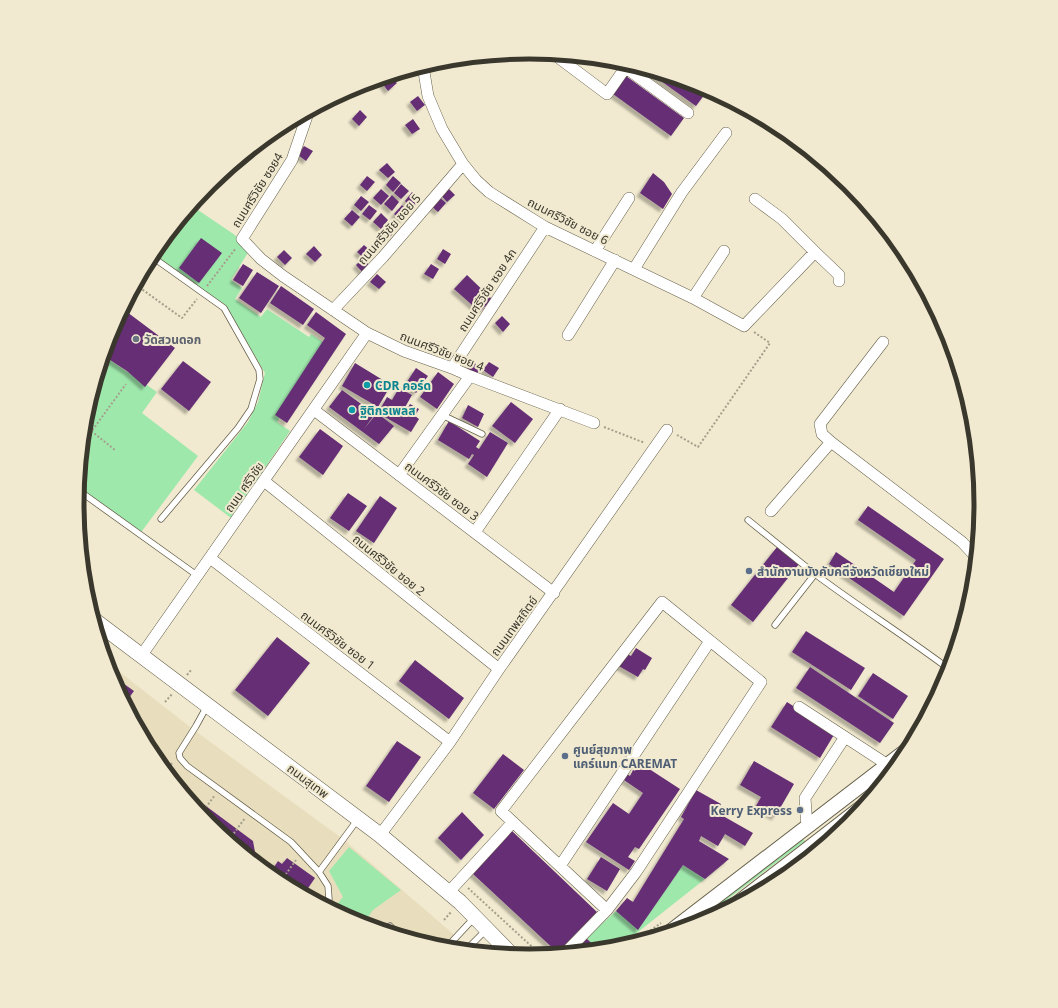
<svg xmlns="http://www.w3.org/2000/svg" width="1058" height="1008" font-family="'Noto Sans','Noto Sans Thai',sans-serif">
<style>
.built{fill:#e8debd}
.green{fill:#9fe8ac}
.building{fill:#652f74;filter:url(#shadow)}
.lines{fill:none;stroke-linecap:round;stroke-linejoin:round}
.service-casing{stroke:#67614b;stroke-width:7}
.minor-casing{stroke:#67614b;stroke-width:12}
.tertiary-casing{stroke:#67614b;stroke-width:16}
.secondary-casing{stroke:#67614b;stroke-width:16}
.path{stroke:#a49f8c;stroke-width:2;stroke-dasharray:2 2;stroke-linecap:butt}
.service{stroke:#fff;stroke-width:5.5}
.minor{stroke:#fff;stroke-width:11}
.tertiary{stroke:#fff;stroke-width:14}
.secondary{stroke:#fff;stroke-width:15}
.worship-dot{fill:#6b7280;stroke:#f1ead0;stroke-width:1.5}
.culture-dot{fill:#0f9aa8;stroke:#f1ead0;stroke-width:1.5}
.service-dot{fill:#5c6f8a;stroke:#f1ead0;stroke-width:1.5}
.labels{text-anchor:middle;dominant-baseline:central;stroke-width:4;stroke-linejoin:round;paint-order:stroke}
.street-label{font-size:12px;fill:#3a372d;stroke:#f1ead0}
.worship-label{font-size:12px;font-weight:bold;fill:#5b616d;stroke:#f1ead0;text-anchor:start}
.culture-label{font-size:12px;font-weight:bold;fill:#0d838f;stroke:#f1ead0;text-anchor:start}
.service-label{font-size:12px;font-weight:bold;fill:#4e5e75;stroke:#f1ead0;text-anchor:start}
.rim{fill:none;stroke:#3a372d;stroke-width:5}
</style>
<defs>
<filter id="shadow"><feDropShadow dx="-3.5" dy="3.5" stdDeviation="1" flood-color="#0004"/></filter>
</defs>
<rect width="100%" height="100%" fill="#f1ead0"/>
<path class="built" d="M107,662l87,68 149,109 130,112 -32,-4 -85,-25 -78,-42 -69,-57 -56,-68 -42,-78z"/>
<path class="green" d="M192,206l43,29 14,16 -18,29 11,8 -7,11 26,18 6,-8 42,28 2,-3 15,10 -49,78 13,9 -59,87 -37,-28 54,-68 10,-20 7,-29 -40,-68 -72,-51z
M104,356l53,36 -15,21 56,43 -59,79 -61,-44 8,-75z
M801,838l4,3 -109,82 -12,4z
M349,847l52,43 -28,20 -10,14 -7,-3 -23,-12 10,-12 -14,-26z
M683,865l22,14 -86,68 -21,2 -12,-11 30,-27 22,18z"/>
<path class="building" d="M634,66l68,20 6,4 -12,16 -49,-35 -2,3z
M390,76l7,7 -9,8 -6,-8z
M626,76l58,42 -13,18 -58,-42z
M418,96l7,9 -8,6 -7,-9z
M360,110l7,7 -8,9 -7,-7z
M413,119l7,10 -8,5 -7,-9z
M304,146l9,5 -7,10 -8,-6z
M387,163l8,9 -7,6 -9,-8z
M653,173l11,9 8,12 -9,15 -23,-16z
M367,176l8,6 -8,9 -7,-6z
M393,176l8,7 -8,9 -7,-7z
M401,184l8,7 -8,8 -7,-6z
M447,187l8,8 -8,7 -8,-9z
M381,189l8,7 -8,9 -8,-7z
M412,192l8,7 -8,9 -7,-7z
M392,195l7,7 -7,9 -8,-7z
M361,196l8,6 -8,9 -7,-6z
M438,196l8,7 -8,9 -8,-7z
M369,205l8,6 -7,9 -8,-6z
M402,205l7,7 -7,9 -8,-7z
M352,210l8,7 -8,9 -8,-7z
M381,213l7,7 -7,9 -8,-7z
M390,222l7,6 -7,9 -8,-6z
M201,238l21,15 -23,30 -20,-15z
M364,245l9,8 -7,7 -9,-8z
M314,246l8,9 -7,7 -9,-8z
M443,249l8,5 -6,10 -8,-5z
M284,250l8,8 -7,7 -8,-8z
M363,258l8,9 -7,7 -8,-9z
M243,264l10,6 -10,16 -10,-6z
M431,264l8,5 -6,10 -9,-5z
M257,272l22,14 -18,27 -22,-15z
M377,274l9,8 -7,7 -9,-7z
M467,275l25,24 -12,13 -26,-23z
M281,286l33,23 -11,16 -33,-22z
M123,309l52,39 -30,39 -18,-16 -23,-15 7,-25z
M316,312l30,22 -59,89 -12,-8 50,-77 -18,-13z
M502,316l8,8 -7,8 -8,-9z
M183,361l28,21 -22,29 -28,-22z
M471,361l10,6 -5,9 -10,-7z
M489,362l10,6 -6,9 -10,-7z
M355,363l36,22 -13,22 -36,-21z
M416,368l12,8 -12,17 -11,-8z
M438,372l16,12 -17,25 -17,-12z
M399,388l13,7 -8,14 2,2 4,-7 9,5 -4,7 4,3 -8,13 -33,-19 9,-16 5,3z
M342,390l33,24 -11,15 13,-16 17,13 -15,18 -50,-37z
M511,402l22,17 -18,24 -23,-17z
M468,405l16,9 -6,13 -16,-9z
M449,421l31,20 -4,6 3,2 11,-17 18,11 -21,34 -19,-13 6,-9 -2,-1 -3,5 -31,-19z
M320,429l23,17 -20,29 -24,-18z
M348,493l19,13 -18,25 -19,-13z
M380,496l17,12 -23,35 -18,-12z
M868,506l76,53 -40,57 -75,-52 7,-12 58,40 22,-32 -58,-40z
M777,547l22,17 -46,58 -22,-17z
M806,631l59,37 -14,22 -59,-38z
M277,637l33,26 -42,53 -33,-26z
M636,648l16,10 -7,12 -2,-1 -5,8 -21,-12 8,-12 6,3z
M415,660l49,38 -15,21 -50,-38z
M810,667l84,56 -14,20 -84,-55z
M873,673l35,23 -15,23 -35,-23z
M110,674l24,17 -9,12 -14,-26z
M787,702l48,31 -15,25 -49,-31z
M397,741l24,16 -32,45 -23,-16z
M503,754l21,16 -30,39 -21,-16z
M754,761l40,23 -19,33 -19,-11 5,-9 -21,-12z
M640,763l40,26 -41,60 -4,-2 -7,10 7,4 -6,9 -43,-28 27,-39 16,11 14,-21 -22,-15 4,-5 5,3 3,-6 2,1z
M179,786l74,55 2,11 -10,1 -36,-30z
M696,790l25,14 -5,8 37,21 -8,13 -20,-12 -7,12 -17,-10 -2,5 30,18 -24,20 -22,-14 -45,65 -22,-19 11,-13 6,4 51,-83 -3,-2z
M462,812l22,23 -23,25 -23,-22z
M512,831l85,81 -39,41 -86,-80z
M601,857l19,12 -13,22 -20,-12z
M287,858l28,20 -11,16 -26,-14 -8,-7 8,-12 4,3z
M586,938l12,11 -25,3z"/>
<g class="lines">
<g class="service-casing">
<path id="service" d="M151,256l73,52 35,62 1,9 -9,30 -13,19 -77,91
M442,415l40,19
M78,490l120,86
M748,520l67,54
M775,625l40,-51c44,33 90,62 134,95
M207,706l-11,20 -17,27 1,5 7,8 104,76 28,30 9,14 1,13 -4,6
M319,872l39,-53
M385,930l5,-4 9,9
M446,948l28,-30
M466,950l20,-20"/>
</g>
<g class="minor-casing">
<path id="minor" d="M555,55l52,39 21,-30
M423,66l5,30 14,33 21,35 13,16 13,12 56,35 148,71 51,28 71,-74 -33,-33 -27,-20
M626,68l62,45
M310,111l-2,2 -16,47 -50,79 19,20 22,17 84,57 37,18 48,17 18,8 124,47
M595,251l34,-53
M815,252l24,23v6
M634,269l48,-77 44,-59
M693,298l31,-47
M333,310l50,-53 80,-93
M568,335l47,-75
M452,368l93,-141
M314,410l240,183
M831,442l-9,-8 -2,-10 63,-82
M399,475l71,-99
M264,481l235,188
M771,511l60,-69 131,100 14,15
M475,532l85,-123
M210,558l240,184
M141,656l226,-323
M799,707l89,58
M807,827l-2,-29 40,-61
M380,835l70,-93 49,-73 168,-239
M560,866l150,-225
M448,893l65,-71
M566,952l41,-42 29,-38 125,-190 -99,-80 -161,209 106,99"/>
</g>
<g class="tertiary-casing">
<path id="tertiary" d="M739,902l123,-95
M671,931l236,-181"/>
</g>
<g class="secondary-casing">
<path id="secondary" d="M94,620l286,215 80,67 51,52"/>
</g>
<path class="path" d="M136,285l46,33 15,-19
M207,286l29,-38
M85,426l30,24
M604,427l41,16
M677,435l21,12 72,-104 -16,-11
M83,443l43,-59
M187,675l5,-6
M165,702l7,-8
M166,771l5,-7 2,-1
M201,814l14,-19
M224,836l5,4
M229,840l16,-22
M281,881l15,-21
M468,888l73,67
M444,920l7,-8
M634,942l27,-19"/>
<use href="#service" class="service"/>
<use href="#minor" class="minor"/>
<use href="#tertiary" class="tertiary"/>
<use href="#secondary" class="secondary"/>
</g>
<circle class="worship-dot" cx="136" cy="339" r="4"/>
<g class="culture-dot">
<circle cx="367" cy="385" r="4"/>
<circle cx="352" cy="410" r="4"/>
</g>
<g class="service-dot">
<circle cx="749" cy="571" r="4"/>
<circle cx="565" cy="756" r="4"/>
<circle cx="800" cy="810" r="4"/>
</g>
<g class="labels">
<g class="street-label">
<text transform="translate(257 190) rotate(-58)">ถนนศรีวิชัย ซอย4</text>
<text transform="translate(568 221) rotate(27)">ถนนศรีวิชัย ซอย 6</text>
<text transform="translate(389 229) rotate(-49)">ถนนศรีวิชัย ซอย 5</text>
<text transform="translate(487 290) rotate(-57)">ถนนศรีวิชัย ซอย 4ก</text>
<text transform="translate(442 351) rotate(21)">ถนนศรีวิชัย ซอย 4</text>
<text transform="translate(244 487) rotate(-55)">ถนน ศรีวิชัย</text>
<text transform="translate(442 491) rotate(37)">ถนนศรีวิชัย ซอย 3</text>
<text transform="translate(389 565) rotate(39)">ถนนศรีวิชัย ซอย 2</text>
<text transform="translate(514 626) rotate(-54)">ถนนเทพสถิตย์</text>
<text transform="translate(338 640) rotate(37)">ถนนศรีวิชัย ซอย 1</text>
<text transform="translate(308 781) rotate(37)">ถนนสุเทพ</text>
</g>
<g class="worship-label">
<text x="144" y="339">วัดสวนดอก</text>
</g>
<g class="culture-label">
<text x="375" y="385">CDR คอร์ด</text>
<text x="360" y="410">ฐิติกรเพลส</text>
</g>
<g class="service-label">
<text x="757" y="571">สำนักงานบังคับคดีจังหวัดเชียงใหม่</text>
<text x="573" y="749">ศูนย์สุขภาพ<tspan x="573" dy="14">แคร์แมท CAREMAT</tspan></text>
<text x="792" y="810" text-anchor="end">Kerry Express</text>
</g>
</g>
<path d="M0 0H1058V1008H0ZM84 504a445 445 0 1 1 890 0a445 445 0 1 1-890 0Z" fill="#f1ead0" fill-rule="evenodd"/>
<path class="rim" d="M84 504a445 445 0 1 1 890 0a445 445 0 1 1-890 0Z"/>
</svg>
